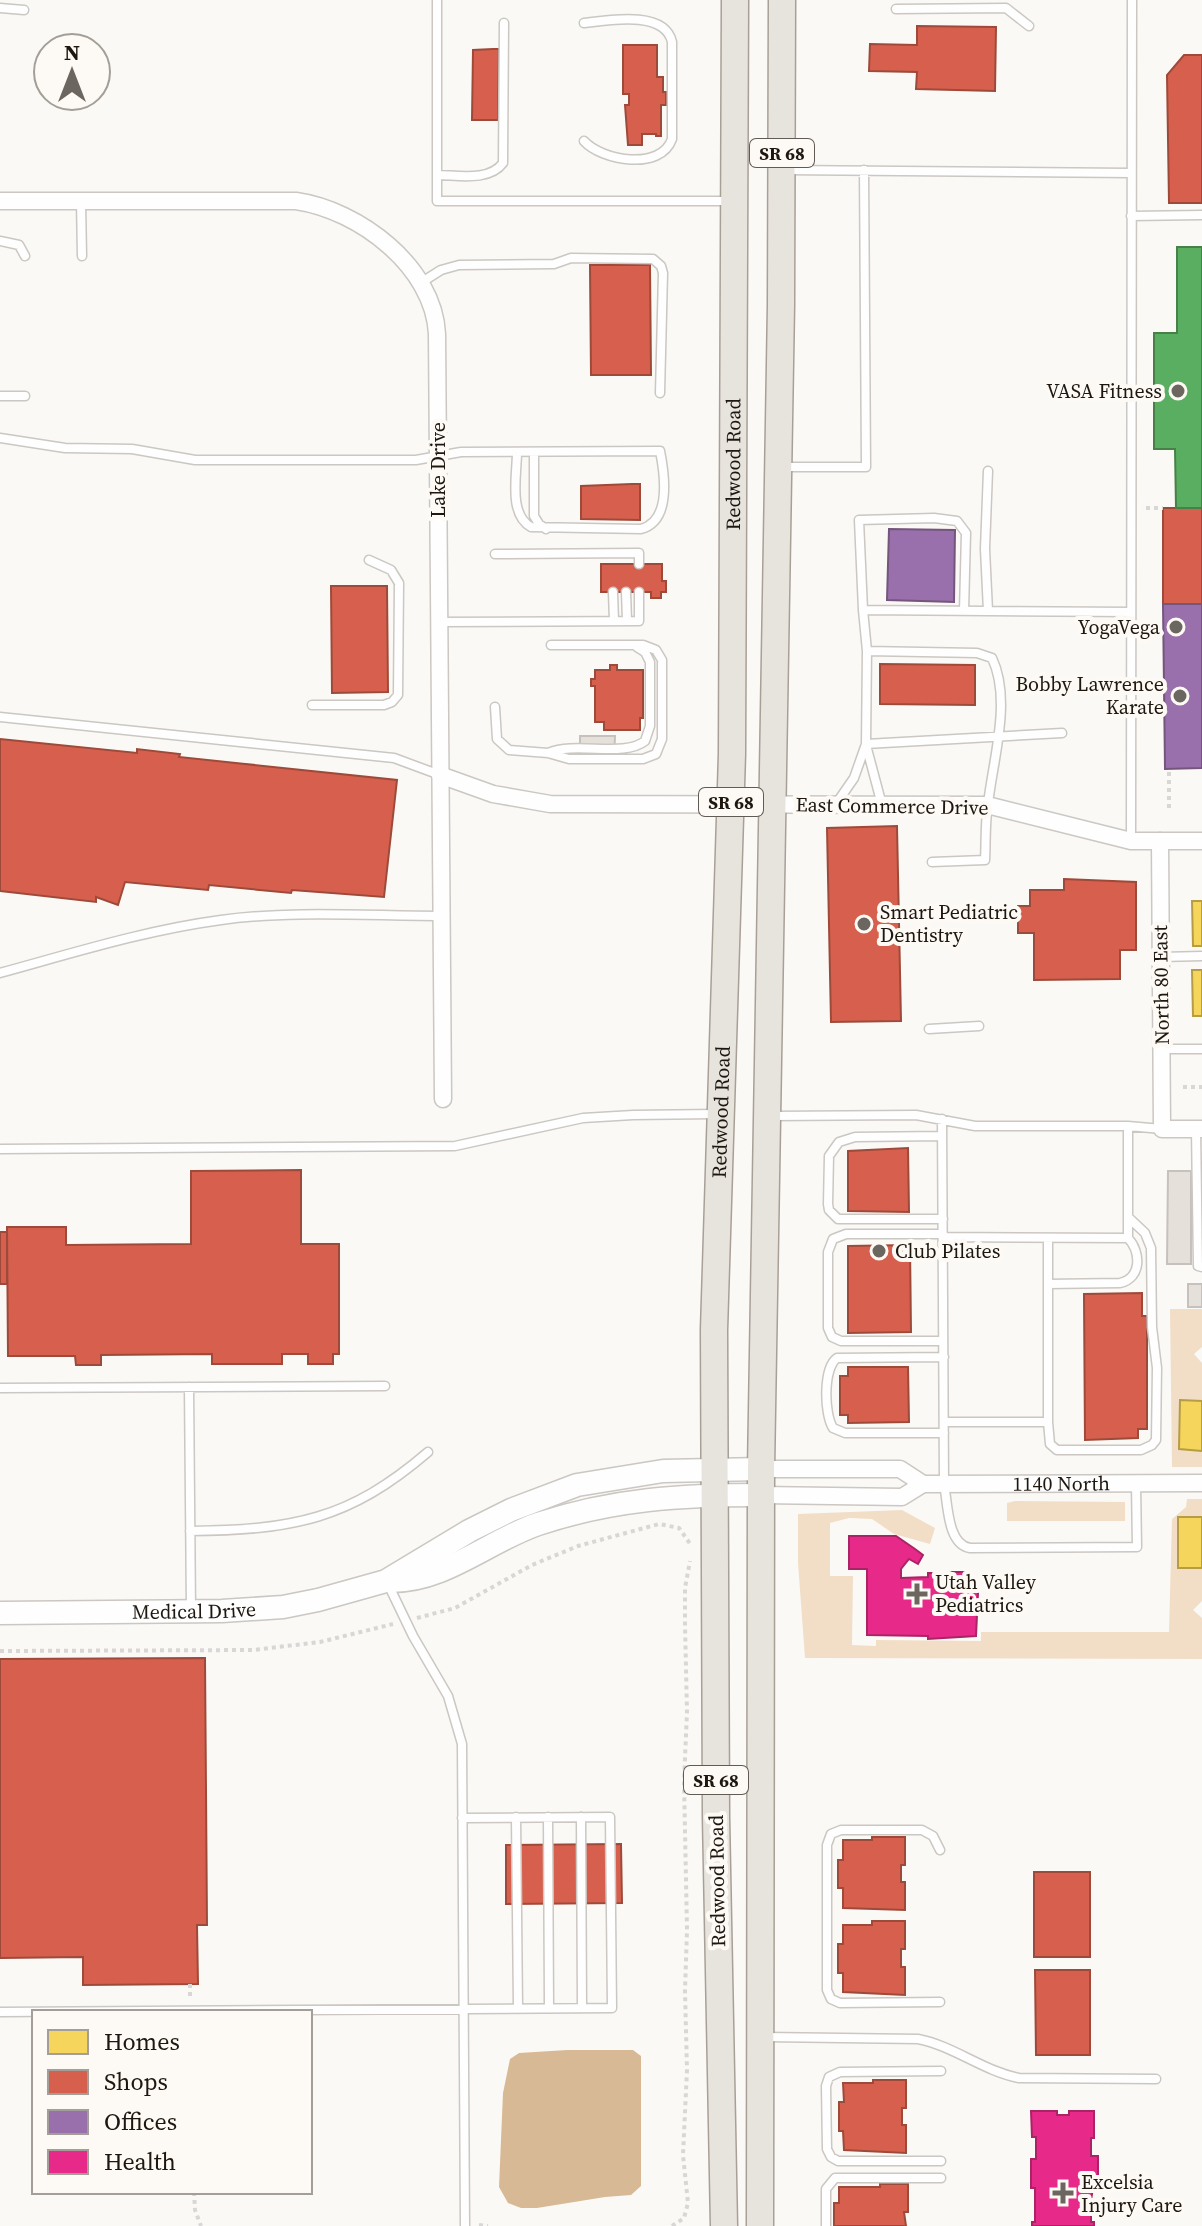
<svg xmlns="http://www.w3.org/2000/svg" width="1202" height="2226" font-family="'Source Serif 4',serif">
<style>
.green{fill:#f2dec7}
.water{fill:#d8b995}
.homes{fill:#f6d55c;stroke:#b59c45;stroke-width:2}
.shops{fill:#d6604d;stroke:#9e4a3a;stroke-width:2}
.offices{fill:#9970ab;stroke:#74557c;stroke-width:2}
.health{fill:#e7298a;stroke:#aa2465;stroke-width:2}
.public{fill:#5aae61;stroke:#488148;stroke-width:2}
.building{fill:#e5e0da;stroke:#c6c1bc;stroke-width:2}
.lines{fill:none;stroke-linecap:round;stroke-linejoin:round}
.service-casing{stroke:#cbc7c2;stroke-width:11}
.minor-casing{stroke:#cbc7c2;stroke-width:19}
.tertiary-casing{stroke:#cbc7c2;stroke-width:25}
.primary-casing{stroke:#a8a096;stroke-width:29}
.path{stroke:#d8d7d6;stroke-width:4;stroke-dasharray:4 4;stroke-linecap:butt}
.service{stroke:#fefefe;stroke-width:8}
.minor{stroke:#fefefe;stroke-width:16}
.tertiary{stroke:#fefefe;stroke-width:22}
.primary{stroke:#e7e3dd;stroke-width:26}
.poi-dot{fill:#6b6660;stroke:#fdf9f4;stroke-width:3}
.labels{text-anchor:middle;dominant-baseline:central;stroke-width:8;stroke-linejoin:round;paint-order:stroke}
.shield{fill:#fdf9f4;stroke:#605b54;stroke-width:2}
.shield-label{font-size:18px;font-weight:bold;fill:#1d170f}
.poi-label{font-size:20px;fill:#1d170f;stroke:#fdf9f4;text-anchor:start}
.street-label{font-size:20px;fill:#1d170f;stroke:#fdf9f4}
</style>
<rect width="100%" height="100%" fill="#fbf9f6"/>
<path class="green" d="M1170,1309h32v38l-8,7 8,9v38l-22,-1 -1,49 23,2v16h-30z
M1187,1499h15v18l-24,1v50h24v33l-9,9 9,8v41l-397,-1 -7,-95v-49l104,-4 33,18 -5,16 -36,-10 -22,-15 -23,-1 -19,5v53h23l-1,69 24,1v-6l105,1v-9h188l3,-113 14,-12z
M1015,1501l110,1v19h-118v-18z"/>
<path class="water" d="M567,2050h66l8,6v130l-10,9 -26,2 -68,11h-16l-13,-5 -9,-16 4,-94 7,-34 9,-6z"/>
<path class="homes" d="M1192,901h10v45h-9z
M1192,970h10v46h-9z
M1180,1400l22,1v50l-23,-2z
M1178,1517h24v51h-24z"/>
<path class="shops" d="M917,26l79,1 -1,64 -79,-2 1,-17 -48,-1 1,-27 47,1z
M623,45h34v32h6v15h3v13h-5v31h-5v-2h-14v11h-14l-3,-40h4v-11h-6z
M493,49h6l-1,71h-26l1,-70z
M1184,55h18v148h-33l-2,-128z
M590,265h60l1,110h-60z
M632,484h8v36l-59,-1v-33z
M1163,508h39v96h-39z
M601,564h61v17h4v11h-5v6h-10v-6h-50z
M331,586h56l1,106 -56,1z
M880,664l95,1v40l-95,-1z
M610,665h7v5h26v48h-3v12h-36v-8h-9v-36h-4v-7h4v-9h15z
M0,739l137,14v-4l43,5 -1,3 218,23 -13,117 -92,-7 -1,3 -82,-8 -1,5 -83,-8 -7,23 -22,-8v5l-96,-11z
M897,826l4,195 -70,1 -4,-194z
M1064,879l72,3v68h-16v29l-86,1v-47h-16v-27h12v-16h34z
M908,1148l1,64 -61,-1v-60z
M301,1170v74h38v110h-6v10h-25v-10h-26v10h-70v-10l-111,1v10h-25l-1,-9h-67l-1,-129h59v18l125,-1v-73z
M0,1232h7v52h-7z
M910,1245l1,87 -63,1v-87z
M1142,1293v23h5v113h-9v9l-53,2 -1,-146z
M848,1367h60l1,55 -61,1v-8h-8v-39h8z
M205,1658l2,267h-10l1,59 -115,1v-28l-83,1v-299z
M872,1837h33v28h-4v17h4v28l-62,-2v-20h-5v-28h5v-20h29z
M621,1844l1,59 -116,1v-59z
M1034,1872h56v85h-56z
M872,1921h33v28h-4v18h4v28l-62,-3v-19h-5v-29h5v-19h29z
M1035,1970h55v85h-54z
M873,2080h33v28h-4v17h4v28l-62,-3 -1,-19h-4v-29h5l-1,-19h30z
M880,2184h28v28h-4l2,14h-72v-23h5v-16h41z"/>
<path class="offices" d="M889,529l66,1 -1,72 -67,-2z
M1163,604h39v164l-37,1z"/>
<path class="health" d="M849,1536h47l19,13 8,6 -5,9 -9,-5 -8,10v9l27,-1v-4h12v10h7v-11h22v11h7l2,10 -2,43 -48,3v-3l-61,-1v-66h-18z
M1031,2111h26v4h12v-4h25v27h-3v18h7v32h-5l-2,12v22h3v4h-62v-4h3v-34h-4v-29h5v-22h-4z"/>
<path class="public" d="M1177,247h25v261h-26l-1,-59h-21v-116h23z"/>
<path class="building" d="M580,736h35l-1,25 -34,-1z
M1168,1171h23v93h-24z
M1188,1284h14v23h-14z"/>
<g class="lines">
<g class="service-casing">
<path id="service" d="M437,0v201h294
M0,8l24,2
M896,9l110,-1 23,18
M584,141c18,20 77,30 88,-2v-97c-7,-32 -63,-22 -88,-19
M783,170l348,3
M437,175c20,0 52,7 66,-12l1,-140
M81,201l1,55
M1131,216l71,-1
M0,241l19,4 6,11
M422,282l19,-12 18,-5 95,-1 17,-6 82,1 8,7 2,7 -3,120
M0,396h25
M0,438l65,10 67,1 63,11h221l45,-8 199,-1c5,25 11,70 -19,78l-110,-2c-23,-13 -14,-52 -14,-75
M534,452v64l5,8 7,5
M782,467h84l-2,-297
M988,471l-3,78 3,62 143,1
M495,554l144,-1v11
M613,592l1,29
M626,592l1,29
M863,610l-4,-90 75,-2 23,3 9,12 -2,78
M439,622l200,-1v-29
M867,651l110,2 15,5c20,42 1,101 -4,146 -3,18 -2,37 -3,56l-53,2
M312,705h72l8,-3 6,-7 1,-112 -8,-13 -22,-10
M495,707l2,32 12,11 39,3 21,6h74l13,-5 6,-15v-79l-6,-10 -13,-5h-92
M0,717l394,41 46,17
M866,744l196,-11
M866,745l16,60
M548,753c29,-12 75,5 97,-12l5,-15v-64l-5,-10 -8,-5
M836,804l18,-26 12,-34 1,-93 -4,-41 125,1
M1131,840l1,-840
M1161,957l41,-1
M0,973c73,-20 146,-43 221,-53 72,-10 148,-4 221,-4
M929,1029l50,-3
M1162,1049h40
M772,1116l144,-1 59,11h153l34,3
M942,1119l2,365c4,20 3,60 26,64l167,-1 -1,-63
M1196,1129l2,137 4,1
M942,1136l-87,1 -16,5 -10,14 -1,48 1,6 9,9h105
M0,1149l455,-3 128,-28 50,-3 83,-1
M943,1234h-97l-13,5 -5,13v76l4,9 9,4h102
M943,1237l185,1v-112
M1048,1284l72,-1c22,-5 21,-31 8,-45
M944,1357l-107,1c-14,10 -13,56 -4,70l12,5h99
M189,1387l2,224
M0,1388l385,-2
M944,1422h104v-184
M1048,1422l2,22 7,6h84l11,-5 4,-5 1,-72 -5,-41 -1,-79 -6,-15 -17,-16
M190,1531c102,-1 159,-11 238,-79
M388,1584l25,52 35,60 14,48 3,482
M516,1817l2,191
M548,1817l1,191
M581,1817l1,191
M940,1850l-7,-14 -11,-6h-81l-10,4 -4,11v145l4,9 9,4 100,-1
M0,2012l612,-4 -2,-191 -148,1
M765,2037l153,2c36,7 65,32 101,39l137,1
M941,2071l-101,1 -11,5 -3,9 1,63 4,8 7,4h103
M826,2226v-37l9,-11h106"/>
</g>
<g class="minor-casing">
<g id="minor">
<path d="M0,201h296c63,9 138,66 141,133l6,765"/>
<path d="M440,775l53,19 57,10 437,1 144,36h71"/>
<path d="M1160,841l2,288h40"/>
<path d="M761,1469h139l23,15"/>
<path id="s1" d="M761,1495l141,2 21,-13 279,-1"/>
</g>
</g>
<g class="tertiary-casing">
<g id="tertiary">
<path d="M391,1581c55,0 97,-40 147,-57 75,-25 144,-29 223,-29"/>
<path id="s2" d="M0,1613l222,-2 61,-4 35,-7 68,-19 83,-50 42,-21 66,-25 86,-14 98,-2"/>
</g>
</g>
<g class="primary-casing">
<g id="primary">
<path id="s3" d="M724,2226l-8,-409 -2,-487 18,-576 3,-754"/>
<path d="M760,2226l1,-757 20,-1164 1,-305"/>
</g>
</g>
<path class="path" d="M1146,508h17
M1169,772v39
M1183,1087h19
M417,1618l38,-10 77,-43 46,-19 81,-22 20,4 12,17
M0,1651l253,-1 67,-8 73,-18
M190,1984v14
M194,2192l1,18 6,16
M479,2225l9,1
M672,2226l12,-8 4,-15 -5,-48 4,-85 -2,-79 2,-61 -3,-149 3,-69 -2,-87v-37l5,-27"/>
<use href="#service" class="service"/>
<use href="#minor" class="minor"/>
<use href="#tertiary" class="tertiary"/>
<use href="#primary" class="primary"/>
</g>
<g class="poi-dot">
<circle cx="1178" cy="391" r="8"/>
<circle cx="1176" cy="627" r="8"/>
<circle cx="1180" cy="696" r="8"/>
<circle cx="864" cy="924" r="8"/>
<circle cx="879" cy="1251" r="8"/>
<path d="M913 1582h8v8h8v8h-8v8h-8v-8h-8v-8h8z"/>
<path d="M1059 2181h8v8h8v8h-8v8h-8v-8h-8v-8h8z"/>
</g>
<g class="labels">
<g class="shield">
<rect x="750" y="139" width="64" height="28" rx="6"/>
<rect x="699" y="788" width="64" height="28" rx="6"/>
<rect x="684" y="1766" width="64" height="28" rx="6"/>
</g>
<g class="shield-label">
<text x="782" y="153">SR 68</text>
<text x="731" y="802">SR 68</text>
<text x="716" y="1780">SR 68</text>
</g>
<g class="poi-label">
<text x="1162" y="391" text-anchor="end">VASA Fitness</text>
<text x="1160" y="627" text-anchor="end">YogaVega</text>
<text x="1164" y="684" text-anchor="end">Bobby Lawrence<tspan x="1164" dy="23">Karate</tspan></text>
<text x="880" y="912">Smart Pediatric<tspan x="880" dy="23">Dentistry</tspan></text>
<text x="895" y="1251">Club Pilates</text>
<text x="935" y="1582">Utah Valley<tspan x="935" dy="23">Pediatrics</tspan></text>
<text x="1081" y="2182">Excelsia<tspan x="1081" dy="23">Injury Care</tspan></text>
</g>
<g class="street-label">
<text stroke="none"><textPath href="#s3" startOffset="1762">Redwood Road</textPath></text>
<text transform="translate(438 470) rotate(-90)">Lake Drive</text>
<text transform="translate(892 806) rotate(1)">East Commerce Drive</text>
<text transform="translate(1161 985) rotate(-91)">North 80 East</text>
<text stroke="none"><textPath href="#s3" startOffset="1114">Redwood Road</textPath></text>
<text stroke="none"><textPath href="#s1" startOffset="304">1140 North</textPath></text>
<text stroke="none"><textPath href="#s2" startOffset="194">Medical Drive</textPath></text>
<text transform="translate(717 1881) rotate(-91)">Redwood Road</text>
</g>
</g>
<rect x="32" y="2010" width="280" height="184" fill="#fdf9f4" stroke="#a39f98" stroke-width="2"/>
<rect x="48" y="2030" width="40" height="24" fill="#f6d55c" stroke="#a39f98" stroke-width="2"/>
<text x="104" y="2050" font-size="24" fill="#1d170f">Homes</text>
<rect x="48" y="2070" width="40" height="24" fill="#d6604d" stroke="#a39f98" stroke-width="2"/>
<text x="104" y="2090" font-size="24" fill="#1d170f">Shops</text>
<rect x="48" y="2110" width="40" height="24" fill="#9970ab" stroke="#a39f98" stroke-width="2"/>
<text x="104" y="2130" font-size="24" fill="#1d170f">Offices</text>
<rect x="48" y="2150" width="40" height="24" fill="#e7298a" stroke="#a39f98" stroke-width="2"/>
<text x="104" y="2170" font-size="24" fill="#1d170f">Health</text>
<g transform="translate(72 72)"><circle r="38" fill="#fdf9f4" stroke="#a39f98" stroke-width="2"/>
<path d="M0-6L14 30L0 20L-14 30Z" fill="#6b6660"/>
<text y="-12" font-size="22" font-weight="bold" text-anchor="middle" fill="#1d170f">N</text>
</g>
</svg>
